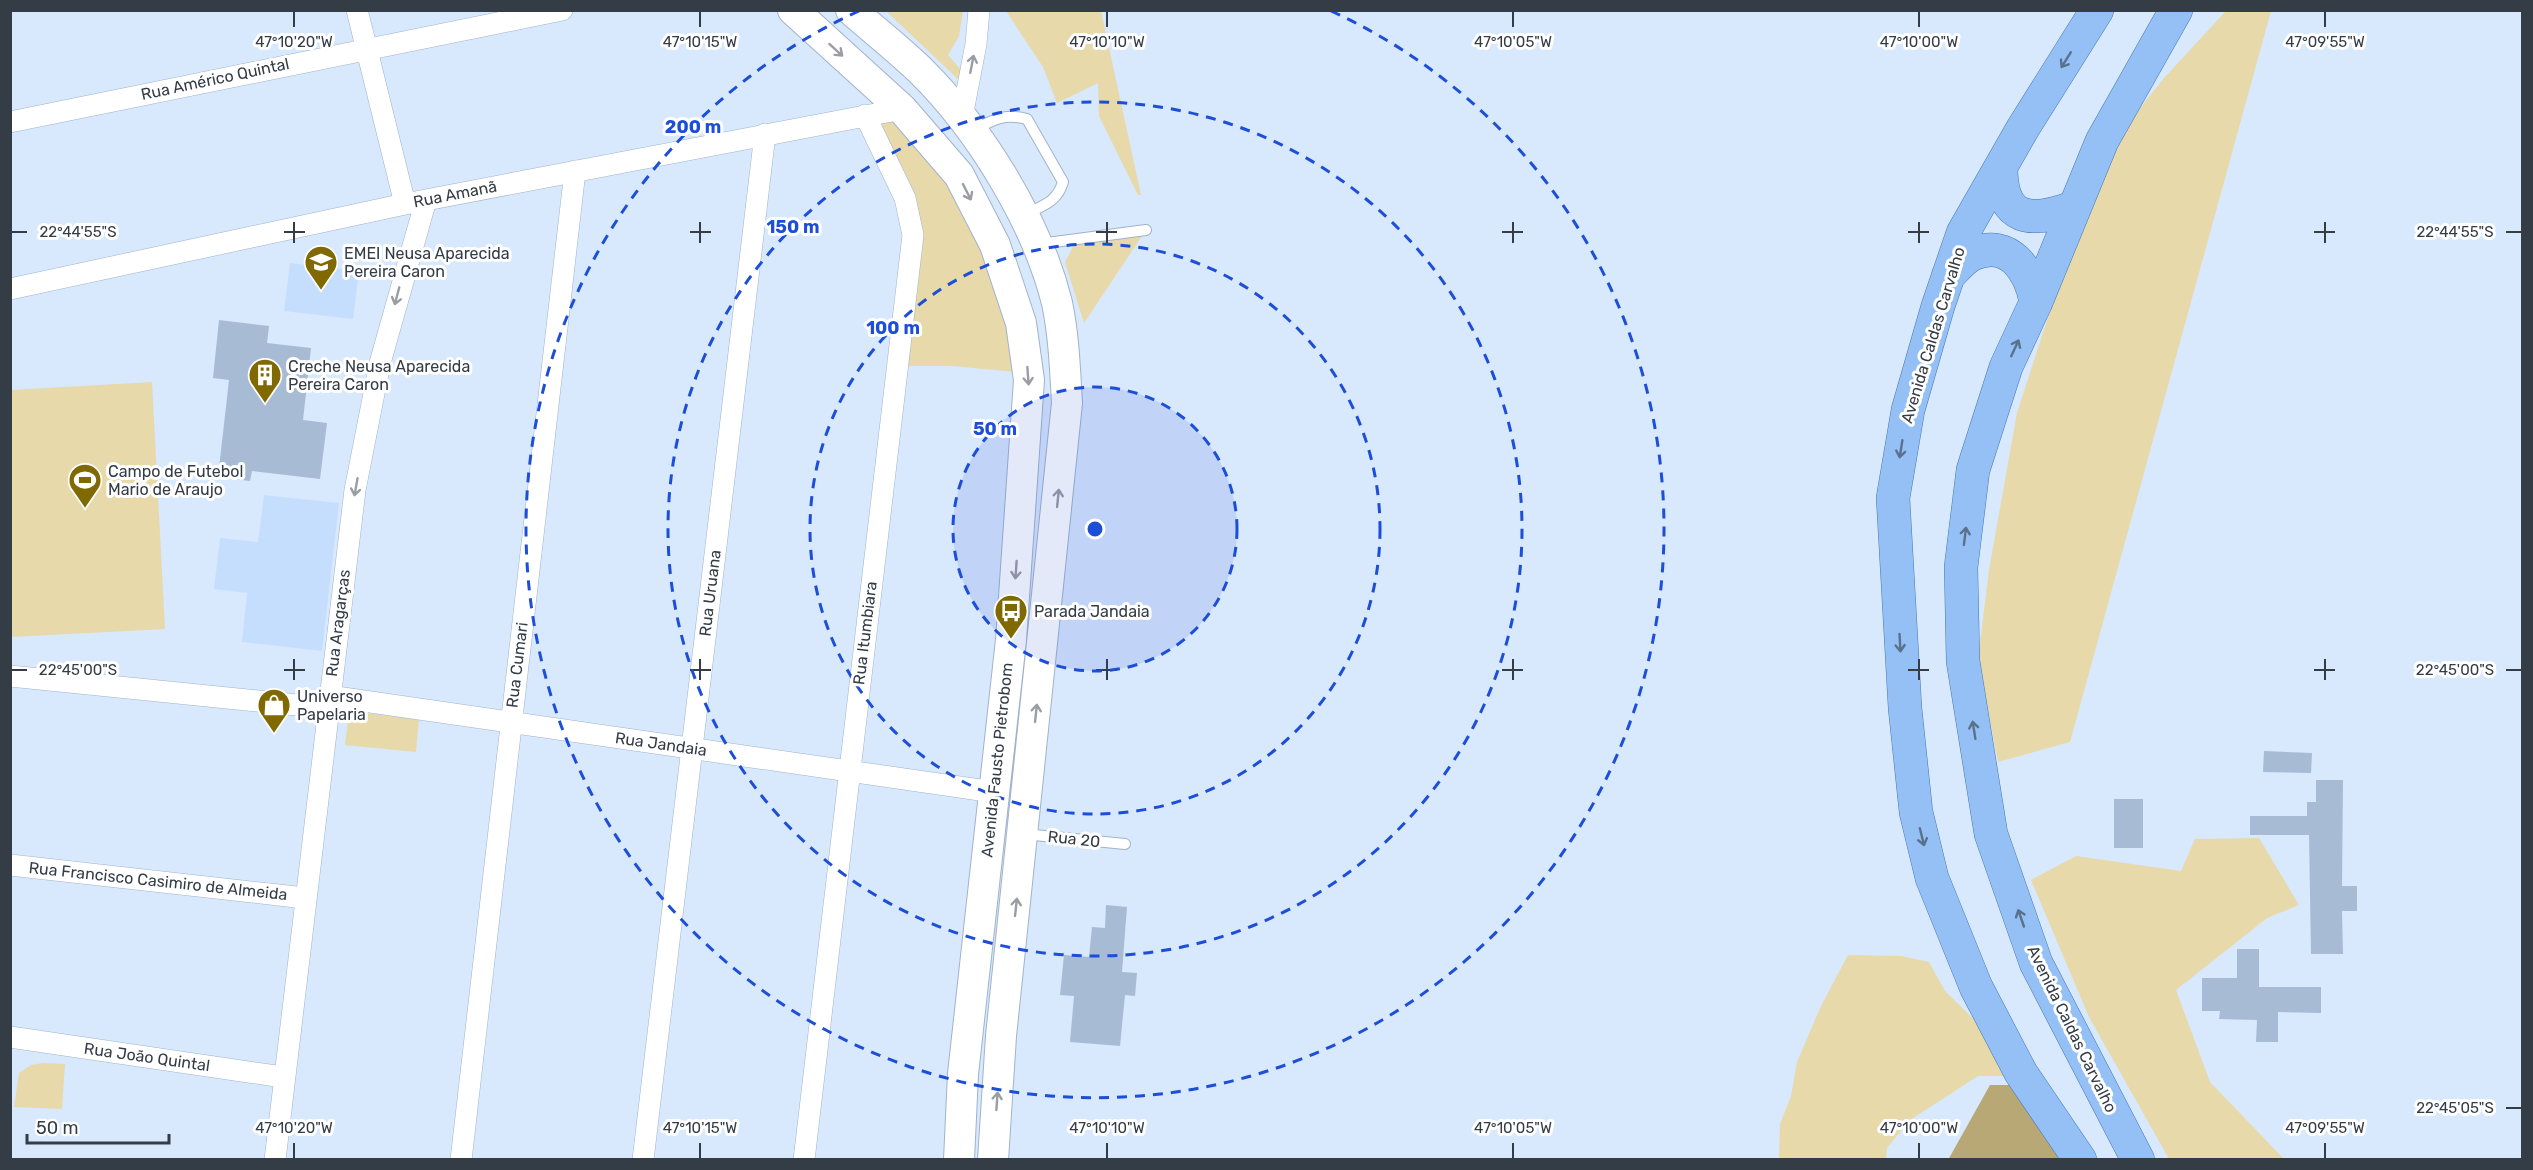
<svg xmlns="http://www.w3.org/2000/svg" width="2533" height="1170" font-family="Rubik,sans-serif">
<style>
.built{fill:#c6defe}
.green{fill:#e7d9a9}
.water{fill:#b7a876}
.building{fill:#a8bbd4}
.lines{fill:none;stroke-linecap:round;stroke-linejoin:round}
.lane-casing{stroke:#a0b3cb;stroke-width:12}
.street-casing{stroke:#a0b3cb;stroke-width:22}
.secondary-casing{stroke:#a0b3cb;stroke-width:32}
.primary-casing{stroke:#4476b4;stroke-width:34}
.lane{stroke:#fff;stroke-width:10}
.street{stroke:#fff;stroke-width:21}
.secondary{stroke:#fff;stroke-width:30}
.primary{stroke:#94c0f5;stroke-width:33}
.oneway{stroke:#9a9ea2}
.oneway2{stroke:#5a718c}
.ticks{fill:none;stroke:#343c46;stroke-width:2}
.ring{fill:none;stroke:#1d4ed8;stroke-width:3;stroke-dasharray:10 8}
.labels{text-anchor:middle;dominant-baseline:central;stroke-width:6;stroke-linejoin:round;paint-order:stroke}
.street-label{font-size:16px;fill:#343c46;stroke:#fff}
.poi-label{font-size:16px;fill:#343c46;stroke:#fff;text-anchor:start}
.ticks-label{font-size:15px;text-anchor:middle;fill:#343c46;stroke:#fff;stroke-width:6;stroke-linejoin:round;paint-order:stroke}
.centre{fill:#1d4ed8;stroke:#fff;stroke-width:3}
.ring-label{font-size:18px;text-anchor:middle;font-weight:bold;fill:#1d4ed8;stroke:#fff;stroke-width:6;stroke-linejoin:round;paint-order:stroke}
</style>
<rect width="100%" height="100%" fill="#d8e8fd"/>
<path class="built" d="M290,263l69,8 -6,48 -69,-8z
M264,495l75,8 -17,148 -80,-9 5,-49 -33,-4 6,-51 38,4z"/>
<path class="green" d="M886,11h77l-4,25 -11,19 13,15 -1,11z
M1006,11h95l40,184h-3l-39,-79 -1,-33 -41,20 -14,-36z
M2226,11h45l-201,731 -72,20 -20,-103 11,-89 28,-157 82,-254 65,-81z
M900,116l52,67 51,116 14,73 -65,-6h-46l15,-131 -47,-116z
M1146,230l-62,93 -19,-61 12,-23z
M152,382l13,247 -154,8v-247z
M355,712l64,7 -3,33 -71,-7 3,-25z
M2259,838l40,67 -32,13 -91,72 34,92 74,77h-115l-80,-142 -58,-137 45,-24 105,15 14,-32z
M1848,955l53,1 28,6 16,29 56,55 11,30h-34l-68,44 -23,28 -1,11 -107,1 1,-36 11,-28 6,-34 24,-56z
M43,1063l22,1 -3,45 -48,-2 5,-34 12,-8z"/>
<path class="water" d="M1990,1085h30l42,75h-114z"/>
<path class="building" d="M219,320l50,6 -2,17 44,5 -8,72 24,3 -7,56 -68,-8 -2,10 -32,-4 11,-97 -16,-2z
M2264,751l48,2 -1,20 -48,-1z
M2316,780h27l-1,106h15v25h-15l1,43h-32l-2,-119h-59v-19h57v-14h9z
M2114,799h29v49h-29z
M1106,905l21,2 -5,65 15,1 -2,23 -10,-1 -5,51 -50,-4 4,-46 -14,-1 4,-40 25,2 3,-30 13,1z
M2237,949h22v38h62v26l-43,-1v30h-22l1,-22 -38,-1 1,-8h-18v-33h35z"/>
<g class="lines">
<g class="lane-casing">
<path id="lane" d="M972,131c20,-11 32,-18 55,-12l36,63c-6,20 -19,23 -37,32
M1039,244l107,-14
M1024,834l101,10"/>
</g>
<g class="street-casing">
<path id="street" d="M357,10l48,194
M962,117l14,-73 3,-34
M10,122l552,-112
M10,289l395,-85 497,-95
M10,676l317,32
M329,696l665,96
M10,865l295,33
M10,1037l273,40
M275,1160l80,-670 25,-127 46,-163
M461,1160l114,-989
M643,1160l122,-1026
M804,1160l109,-925 -8,-37 -40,-83"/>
</g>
<g class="secondary-casing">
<path id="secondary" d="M793,10l109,99 57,66 36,70 26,78 8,57 -18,260 -48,434 -4,86
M851,10c23,20 47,39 69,60 60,59 117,152 137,233 7,33 8,67 10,100l-66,633 -8,124"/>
</g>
<g class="primary-casing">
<path id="primary" d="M2001,167c0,56 31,56 74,40
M1948,276c7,-7 16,-18 25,-22 37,-16 57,17 63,48
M2080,1160l-59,-87 -45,-86 -44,-109 -16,-66 -11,-104 -12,-210 15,-88 30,-104 25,-73 60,-105 74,-118
M2138,1160l-102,-197 -45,-129 -28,-173 -2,-94 12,-97 33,-103 30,-65 66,-161 74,-131"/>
</g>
<use href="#lane" class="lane"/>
<use href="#street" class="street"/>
<use href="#secondary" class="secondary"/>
<use href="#primary" class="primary"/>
</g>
<defs><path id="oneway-shaft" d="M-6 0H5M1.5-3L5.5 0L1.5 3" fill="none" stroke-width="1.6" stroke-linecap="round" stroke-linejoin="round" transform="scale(1.5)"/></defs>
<g class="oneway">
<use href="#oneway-shaft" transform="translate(836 50) rotate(42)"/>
<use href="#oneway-shaft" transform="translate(972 64) rotate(-79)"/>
<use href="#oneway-shaft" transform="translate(967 192) rotate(63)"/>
<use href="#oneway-shaft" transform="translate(397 296) rotate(105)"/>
<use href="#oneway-shaft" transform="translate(1028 376) rotate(86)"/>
<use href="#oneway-shaft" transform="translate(356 487) rotate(100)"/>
<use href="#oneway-shaft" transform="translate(1058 498) rotate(-84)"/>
<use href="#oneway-shaft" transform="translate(1016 570) rotate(94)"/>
<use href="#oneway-shaft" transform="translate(1036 713) rotate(-84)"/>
<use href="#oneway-shaft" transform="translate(1016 907) rotate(-84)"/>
<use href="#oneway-shaft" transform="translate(997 1101) rotate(-86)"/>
</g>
<g class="oneway2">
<use href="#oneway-shaft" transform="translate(2066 60) rotate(122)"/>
<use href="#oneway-shaft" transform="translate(2015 348) rotate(-65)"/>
<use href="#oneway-shaft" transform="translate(1901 449) rotate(99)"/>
<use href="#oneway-shaft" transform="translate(1965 536) rotate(-83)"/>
<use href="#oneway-shaft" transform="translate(1900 643) rotate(87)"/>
<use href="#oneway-shaft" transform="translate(1974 730) rotate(-99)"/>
<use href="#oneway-shaft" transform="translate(1922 837) rotate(76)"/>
<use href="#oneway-shaft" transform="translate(2021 918) rotate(-109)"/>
</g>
<path class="ticks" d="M294,12v15M700,12v15M1107,12v15M1513,12v15M1919,12v15M2325,12v15M294,222v21M700,222v21M1107,222v21M1513,222v21M1919,222v21M2325,222v21M12,232h15M284,232h21M690,232h21M1096,232h21M1502,232h21M1908,232h21M2314,232h21M2506,232h15M294,659v21M700,659v21M1107,659v21M1513,659v21M1919,659v21M2325,659v21M12,670h15M284,670h21M690,670h21M1096,670h21M1502,670h21M1908,670h21M2314,670h21M2506,670h15M2506,1108h15M294,1143v15M700,1143v15M1107,1143v15M1513,1143v15M1919,1143v15M2325,1143v15"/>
<circle cx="1095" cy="529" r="142" fill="#1d4ed8" fill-opacity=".12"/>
<g class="ring">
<circle cx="1095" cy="529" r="142"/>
<circle cx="1095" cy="529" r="285"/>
<circle cx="1095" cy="529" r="427"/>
<path d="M1331 11A569 569 0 1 1 859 11"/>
</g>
<defs>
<g id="school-pin" transform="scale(1.725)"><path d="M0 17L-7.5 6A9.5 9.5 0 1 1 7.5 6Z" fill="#806900" stroke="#fff"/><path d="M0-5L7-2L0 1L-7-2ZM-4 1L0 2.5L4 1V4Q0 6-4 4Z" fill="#fff"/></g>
<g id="building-pin" transform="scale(1.725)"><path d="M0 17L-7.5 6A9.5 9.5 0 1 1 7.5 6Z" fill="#806900" stroke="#fff"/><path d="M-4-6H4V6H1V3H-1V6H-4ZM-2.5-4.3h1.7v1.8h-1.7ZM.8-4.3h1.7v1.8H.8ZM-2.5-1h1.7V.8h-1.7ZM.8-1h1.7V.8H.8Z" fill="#fff"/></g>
<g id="stadium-pin" transform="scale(1.725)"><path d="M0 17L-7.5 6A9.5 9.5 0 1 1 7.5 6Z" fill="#806900" stroke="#fff"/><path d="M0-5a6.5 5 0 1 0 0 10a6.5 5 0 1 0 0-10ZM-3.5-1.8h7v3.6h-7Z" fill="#fff"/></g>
<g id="bus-pin" transform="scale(1.725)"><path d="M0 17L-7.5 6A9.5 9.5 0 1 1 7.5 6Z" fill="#806900" stroke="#fff"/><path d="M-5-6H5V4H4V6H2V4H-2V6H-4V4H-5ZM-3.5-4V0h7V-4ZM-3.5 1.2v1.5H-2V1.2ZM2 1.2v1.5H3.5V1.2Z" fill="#fff"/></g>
<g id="shop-pin" transform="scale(1.725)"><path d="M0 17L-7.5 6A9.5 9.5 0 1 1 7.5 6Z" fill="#806900" stroke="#fff"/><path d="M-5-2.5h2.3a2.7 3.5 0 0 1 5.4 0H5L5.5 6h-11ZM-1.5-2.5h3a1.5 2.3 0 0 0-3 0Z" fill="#fff"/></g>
</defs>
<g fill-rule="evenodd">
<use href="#school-pin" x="321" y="262"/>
<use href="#building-pin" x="265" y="375"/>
<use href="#stadium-pin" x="85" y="480"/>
<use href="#bus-pin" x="1011" y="611"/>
<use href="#shop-pin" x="274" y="705"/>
</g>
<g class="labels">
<g class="street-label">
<text transform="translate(215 79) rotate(-12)">Rua Américo Quintal</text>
<text transform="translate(455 194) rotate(-11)">Rua Amanã</text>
<text transform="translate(1933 335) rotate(-73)">Avenida Caldas Carvalho</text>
<text transform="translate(710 593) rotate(-83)">Rua Uruana</text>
<text transform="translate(338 623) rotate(-83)">Rua Aragarças</text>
<text transform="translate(865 633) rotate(-83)">Rua Itumbiara</text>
<text transform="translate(517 665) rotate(-83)">Rua Cumari</text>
<text transform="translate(661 744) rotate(8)">Rua Jandaia</text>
<text transform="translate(997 760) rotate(-84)">Avenida Fausto Pietrobom</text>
<text transform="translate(1074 839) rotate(6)">Rua 20</text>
<text transform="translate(158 881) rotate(6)">Rua Francisco Casimiro de Almeida</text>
<text transform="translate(2072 1029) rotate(64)">Avenida Caldas Carvalho</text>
<text transform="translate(147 1057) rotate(8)">Rua João Quintal</text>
</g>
<g class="poi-label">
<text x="344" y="253">EMEI Neusa Aparecida<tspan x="344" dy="18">Pereira Caron</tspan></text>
<text x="288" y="366">Creche Neusa Aparecida<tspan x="288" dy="18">Pereira Caron</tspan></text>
<text x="108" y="471">Campo de Futebol<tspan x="108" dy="18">Mario de Araujo</tspan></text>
<text x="1034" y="611">Parada Jandaia</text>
<text x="297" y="696">Universo<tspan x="297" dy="18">Papelaria</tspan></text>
</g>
</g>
<g class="ticks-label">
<text x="294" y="47">47°10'20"W</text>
<text x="700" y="47">47°10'15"W</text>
<text x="1107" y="47">47°10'10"W</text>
<text x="1513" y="47">47°10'05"W</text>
<text x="1919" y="47">47°10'00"W</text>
<text x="2325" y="47">47°09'55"W</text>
<text x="78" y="237">22°44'55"S</text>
<text x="2455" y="237">22°44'55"S</text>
<text x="78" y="675">22°45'00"S</text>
<text x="2455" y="675">22°45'00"S</text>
<text x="2455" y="1113">22°45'05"S</text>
<text x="294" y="1133">47°10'20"W</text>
<text x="700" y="1133">47°10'15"W</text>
<text x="1107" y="1133">47°10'10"W</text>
<text x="1513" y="1133">47°10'05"W</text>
<text x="1919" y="1133">47°10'00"W</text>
<text x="2325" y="1133">47°09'55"W</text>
</g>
<circle cx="1095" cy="529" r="9" class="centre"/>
<g class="ring-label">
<text x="693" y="133">200 m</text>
<text x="793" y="233">150 m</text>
<text x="893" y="334">100 m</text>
<text x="995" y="435">50 m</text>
</g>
<rect width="2533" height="1170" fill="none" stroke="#343c46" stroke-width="24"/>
<path d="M27 1134v9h142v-9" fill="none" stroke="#343c46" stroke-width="3"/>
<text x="36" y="1134" font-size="18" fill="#343c46" stroke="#ffffff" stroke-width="4.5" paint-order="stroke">50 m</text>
</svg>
